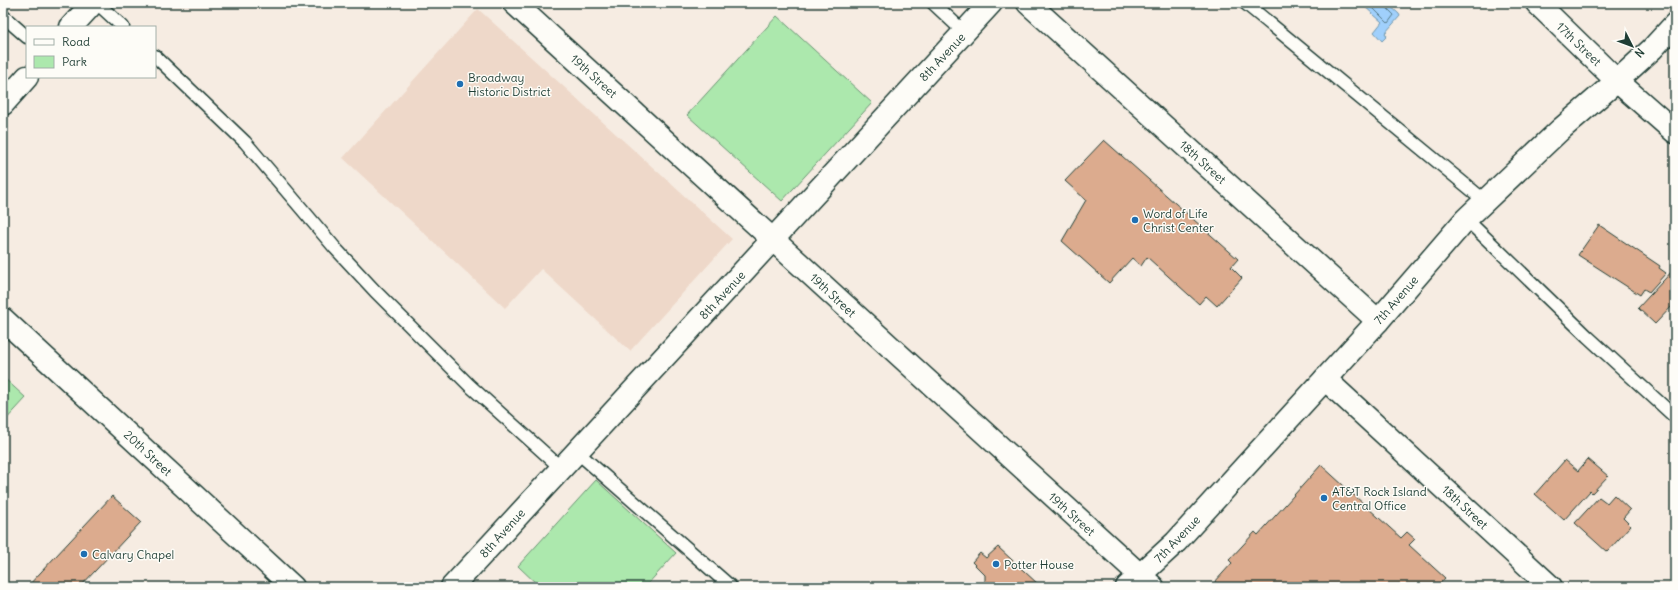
<svg xmlns="http://www.w3.org/2000/svg" width="1678" height="590" font-family="Delius,sans-serif">
<style>
.built{fill:#eed8c9}
.green{fill:#ace8ad;stroke:#669270}
.water{fill:#a0d0fc;stroke:#6c95ac}
.lines{fill:none;stroke-linecap:round;stroke-linejoin:round}
.shore{stroke:#537884;stroke-width:1}
.building{fill:#dcab8e;stroke:#1f3d34}
.service-casing{stroke:#1f3d34;stroke-width:15}
.minor-casing{stroke:#1f3d34;stroke-width:25}
.tertiary-casing{stroke:#1f3d34;stroke-width:25}
.service{stroke:#fdfcf7;stroke-width:12}
.minor{stroke:#fdfcf7;stroke-width:22}
.tertiary{stroke:#fdfcf7;stroke-width:22}
.poi-dot{fill:#1f6fb2;stroke:#fdfcf7;stroke-width:1.5}
.labels{text-anchor:middle;dominant-baseline:central;stroke-width:3;stroke-linejoin:round;paint-order:stroke}
.street-label{font-size:12px;fill:#1f3d34;stroke:#fdfcf7}
.poi-label{font-size:12px;fill:#1f3d34;stroke:#fdfcf7;text-anchor:start}
</style>
<rect width="100%" height="100%" fill="#f6ece2"/>
<filter id="ink" filterUnits="userSpaceOnUse"><feTurbulence type="fractalNoise" baseFrequency=".025" numOctaves="2"/><feDisplacementMap in="SourceGraphic" scale="8" xChannelSelector="R" yChannelSelector="G"/><feConvolveMatrix kernelMatrix="1 2 1 2 8 2 1 2 1" color-interpolation-filters="sRGB"/></filter>
<g filter="url(#ink)">
<path class="built" d="M478,9l254,230 -102,112 -89,-82 -36,39 -162,-150z"/>
<path class="green" d="M777,16l95,87 -90,98 -95,-86z
M3,377l23,21 -23,25z
M596,480l80,73 -31,34h-105l-22,-21z"/>
<path class="water" d="M1365,3h22l12,11 1,2 -15,17 2,3 -5,5 -8,-9 8,-10 -18,-16z"/>
<g class="lines">
<path class="shore" d="M1368,3l20,20 6,-8 -8,-8 -1,-4"/>
</g>
<path class="building" d="M1104,140l134,119 -7,8 11,11 -25,28 -11,-10 -7,8 -52,-47 -6,9 -9,-8 -23,25 -47,-42 24,-41 -21,-19z
M1599,225l61,41 -1,2 7,5 -17,19 -5,-3 -4,6 -62,-40z
M1675,268v35l-20,21 -17,-16z
M1588,459l20,17 -16,17 -2,-2 -26,29 -29,-26 30,-34 13,11z
M1321,465l80,73 6,-6 8,7 -6,6 36,33 -8,9h-219l-4,-4 18,-20 -3,-3 26,-28 3,3z
M1614,495l16,15 -7,8 8,8 -24,26 -32,-29 24,-26 8,6z
M112,496l29,26 -61,65h-53z
M998,547l40,37 -2,3h-51v-12l-13,-13 8,-9 6,5z"/>
<g class="lines">
<g class="service-casing">
<path id="service" d="M97,3l26,24
M933,3l32,30
M1245,3l240,198
M3,16l24,21
M155,56l90,86 90,106 40,43 94,94 92,83
M1466,219l121,117 88,81
M576,451l155,136"/>
</g>
<g class="minor-casing">
<path id="minor" d="M514,3l639,584
M1028,3l350,318
M1325,379l226,208
M452,587l539,-584"/>
</g>
<g class="tertiary-casing">
<path id="tertiary" d="M1537,3l80,78 58,51
M71,27l22,-24
M3,104l24,-27
M3,319l290,268
M1127,587l49,-45 202,-221 88,-102 94,-89 57,-49 35,-32 23,-25"/>
</g>
<use href="#service" class="service"/>
<use href="#minor" class="minor"/>
<use href="#tertiary" class="tertiary"/>
</g>
</g>
<g class="poi-dot">
<circle cx="460" cy="84" r="4"/>
<circle cx="1135" cy="220" r="4"/>
<circle cx="1324" cy="498" r="4"/>
<circle cx="84" cy="554" r="4"/>
<circle cx="996" cy="564" r="4"/>
</g>
<g class="labels">
<g class="street-label">
<text transform="translate(1579 44) rotate(44)">17th Street</text>
<text transform="translate(942 57) rotate(-47)">8th Avenue</text>
<text transform="translate(594 76) rotate(42)">19th Street</text>
<text transform="translate(1203 162) rotate(42)">18th Street</text>
<text transform="translate(722 295) rotate(-47)">8th Avenue</text>
<text transform="translate(833 295) rotate(43)">19th Street</text>
<text transform="translate(1396 300) rotate(-49)">7th Avenue</text>
<text transform="translate(148 453) rotate(43)">20th Street</text>
<text transform="translate(1465 507) rotate(43)">18th Street</text>
<text transform="translate(1072 514) rotate(42)">19th Street</text>
<text transform="translate(502 533) rotate(-48)">8th Avenue</text>
<text transform="translate(1177 539) rotate(-46)">7th Avenue</text>
</g>
<g class="poi-label">
<text x="468" y="77">Broadway<tspan x="468" dy="14">Historic District</tspan></text>
<text x="1143" y="213">Word of Life<tspan x="1143" dy="14">Christ Center</tspan></text>
<text x="1332" y="491">AT&amp;T Rock Island<tspan x="1332" dy="14">Central Office</tspan></text>
<text x="92" y="554">Calvary Chapel</text>
<text x="1004" y="564">Potter House</text>
</g>
</g>
<rect width="1678" height="590" fill="none" stroke="#fdfcf7" stroke-width="16"/>
<rect x="8" y="8" width="1662" height="574" fill="none" stroke="#1f3d34" stroke-width="1.5" filter="url(#ink)"/>
<rect x="26" y="26" width="130" height="52" fill="#fdfcf7" stroke="#a4b0a9"/>
<rect x="34" y="39" width="20" height="6" fill="#fdfcf7" stroke="#a4b0a9"/>
<text x="62" y="46" font-size="12" fill="#1f3d34">Road</text>
<rect x="34" y="56" width="20" height="12" fill="#ace8ad" stroke="#a4b0a9"/>
<text x="62" y="66" font-size="12" fill="#1f3d34">Park</text>
<g transform="translate(1632 46) rotate(132)" stroke="#fdfcf7" stroke-width="3" paint-order="stroke">
<path d="M0-3L7 15L0 10L-7 15Z" fill="#1f3d34"/>
<text y="-6" font-size="11" font-weight="bold" text-anchor="middle" fill="#1f3d34">N</text>
</g>
</svg>
